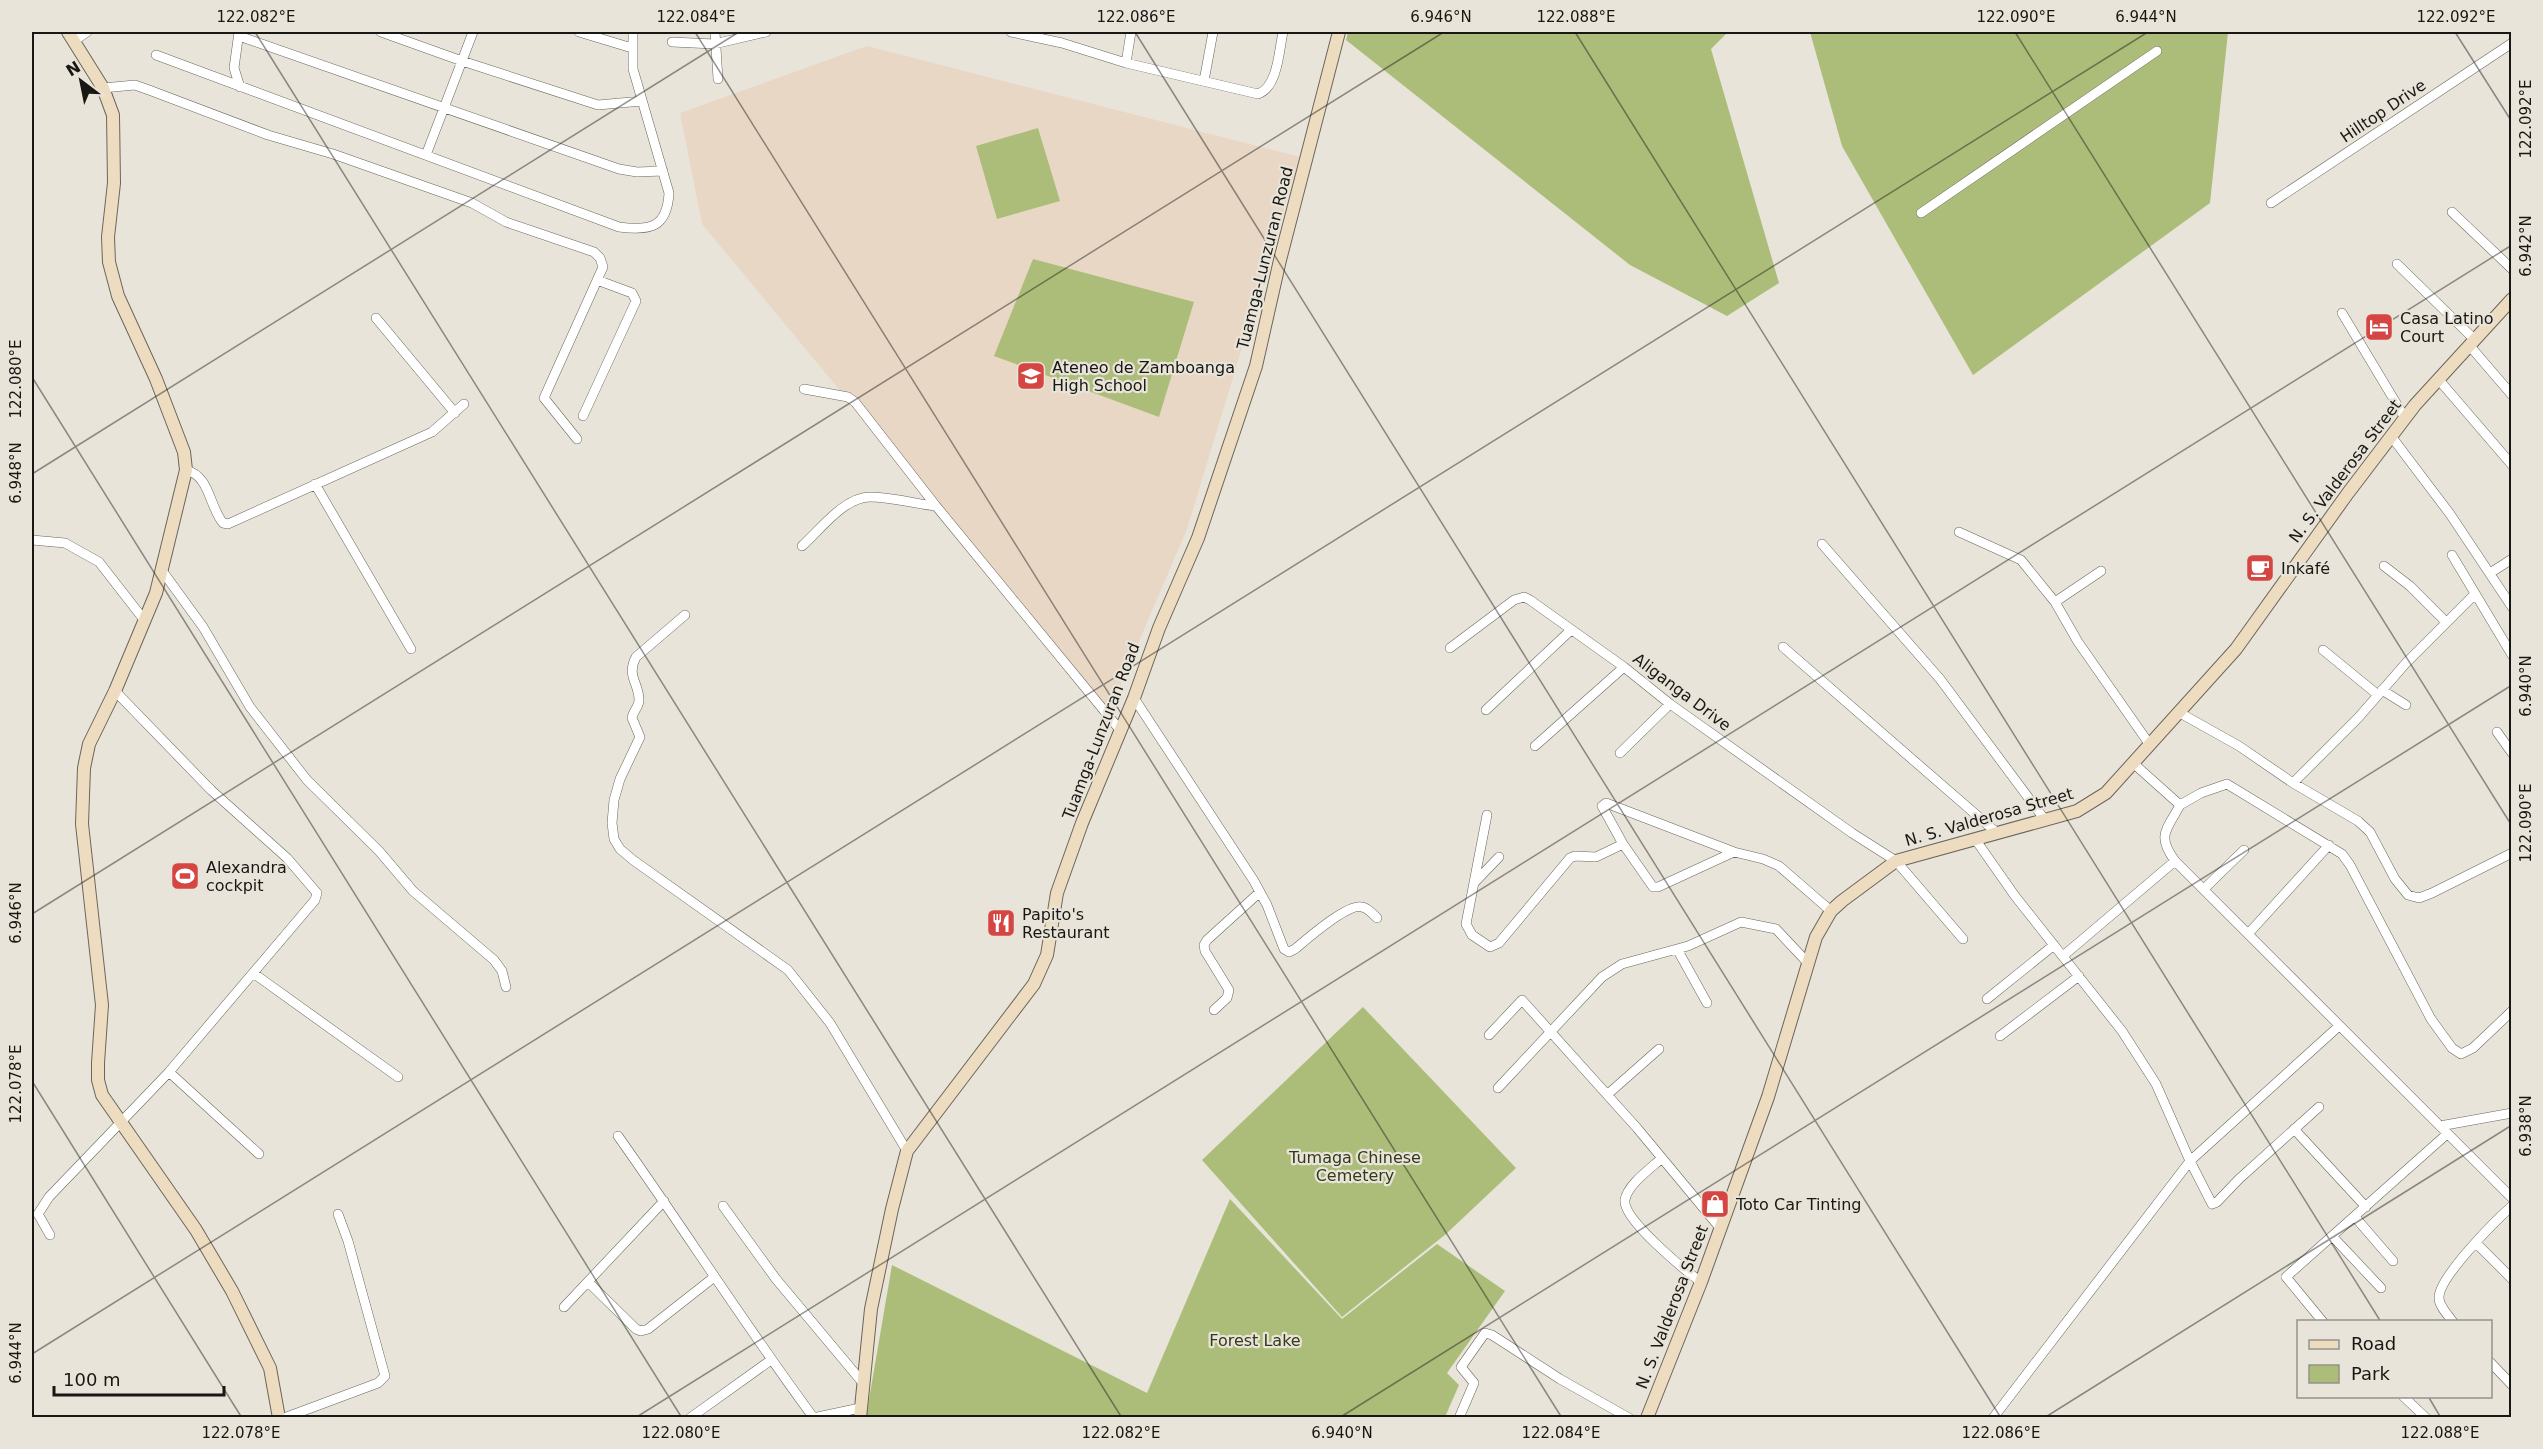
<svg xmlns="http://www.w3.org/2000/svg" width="2543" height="1449" font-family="'DejaVu Sans',sans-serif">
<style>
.education{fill:#e9d7c6}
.green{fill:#acbd79}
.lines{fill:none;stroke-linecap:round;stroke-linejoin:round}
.street-casing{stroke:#6a665c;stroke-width:10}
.secondary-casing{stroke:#6a665c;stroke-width:14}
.street{stroke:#fff;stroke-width:9}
.secondary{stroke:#eedcc0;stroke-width:12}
.ticks{fill:none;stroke:#191713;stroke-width:1.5;stroke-opacity:0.45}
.labels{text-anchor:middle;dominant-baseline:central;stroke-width:4.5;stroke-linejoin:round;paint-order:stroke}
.street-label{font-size:16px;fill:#191713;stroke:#e8e4d9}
.poi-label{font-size:16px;fill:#191713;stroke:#e8e4d9;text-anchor:start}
.park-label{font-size:16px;fill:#323a17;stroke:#e8e4d9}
.neatline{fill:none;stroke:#191713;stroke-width:2}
.ticks-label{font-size:15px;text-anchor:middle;fill:#191713}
</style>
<rect width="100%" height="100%" fill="#e8e4d9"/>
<path class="education" d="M867,46l433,111 -113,372 -79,185 -406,-490 -22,-111z"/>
<path class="green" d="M1348,32h380l-17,17 68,234 -52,33 -97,-51 -284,-225z
M1810,32h418l-18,171 -237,172 -131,-229z
M1038,128l22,73 -63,18 -21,-73z
M1033,259l161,43 -35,115 -165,-61z
M1363,1007l153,161 -70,66 -104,83 -140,-157z
M1230,1199l112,120 95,-75 68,47 -58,82 12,12 -14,32h-579l26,-152 255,128z"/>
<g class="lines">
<g class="street-casing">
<path id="street" d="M239,32l-5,36 6,19
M381,32l81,29 136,44 44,-4
M579,32l53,16
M715,32l3,47
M1011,32l51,11 64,20 132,31c20,-7 21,-44 25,-62
M239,36l380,133 18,3 26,-1
M74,41l13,-9
M672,42l42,2 52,-12
M156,55l463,172c31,4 48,1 50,-34l-36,-124v-37
M1126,63l5,-31
M1204,81l9,-49
M103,88l32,-3 14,5 119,45 65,19 139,49 34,19 88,30 6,6 3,9 -59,131 33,41
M426,155l47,-123
M2271,203l241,-160
M2452,212l60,57
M1921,213l236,-162
M2397,264l77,75
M2342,313l63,105
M376,318l79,95
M2469,345l43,50
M2439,380l73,85
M804,389l44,8 7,5 81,104 184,224
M583,416l53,-115 -4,-8 -35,-13
M2391,436l59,78 62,93
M186,470c24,6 23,36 37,53l5,1 204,-92 32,-28
M315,484l96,165
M1959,532l62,28 34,42 23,40 72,103
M32,540l33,3 34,19 46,59
M1822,544l118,135 105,141
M802,546c18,-16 42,-49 68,-49 22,0 45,7 66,9
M2452,555l60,100
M2384,566l26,20 36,36
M163,572l40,55 47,80 57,73 72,71 34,40 81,69 8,11 4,16
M2490,573l22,-14
M2055,602l46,-31
M685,615l-49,42c-10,19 3,26 3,43 0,7 -6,11 -7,18l8,19 -20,42 -6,21 -2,23 2,16 6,10 13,11 155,110 42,53 77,128
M1783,647l213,185
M1450,648l64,-48 10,-3 6,3 94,67 46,37 182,129 44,28 67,78
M2323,650l55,45
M2382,690l24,15
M1134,698l120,183 13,24 17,44 5,3 6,-3c12,-10 53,-46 67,-42 6,1 11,7 15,11
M1486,710l85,-80
M2180,713l59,33 54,37 65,38 12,11 25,47 13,16 11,3 13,-5 80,-40
M2497,732l15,21
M1535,746l89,-79
M1620,753l50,-49
M2133,763l47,42c-13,25 -24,30 -5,56l337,337
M2293,783l65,-65 48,-55 69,-69
M2180,805l21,-12 26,-9 115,70 8,11 81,154 21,29 9,6 12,-6 39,-37
M1487,815l-21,109 6,11 18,12 9,-4 71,-85 5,-2 21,1 27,-13
M1975,839l40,57 107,135 34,53 34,77 22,43 5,-2 22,-23 80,-72
M1734,852l-76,35h-5l-30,-43 -21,-38 4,-3 128,49 29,7 16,7 52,45
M1475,882l24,-25
M2204,889l40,-39
M2248,934l81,-89
M1677,949l30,54
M2063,956l112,-95
M253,973l145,104
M1987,999l67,-54
M1214,1010l13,-12 2,-8 -24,-39 -1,-6 3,-5 53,-48
M1489,1035l33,-35 115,128 83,100
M2000,1036l79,-60
M169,1072l90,82
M1498,1088l104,-111 20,-13 66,-18 53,-24 35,7 31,33
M1608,1094l51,-45
M2440,1126l72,-13
M2294,1129l72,78
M618,1136c66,93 127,189 195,281
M1662,1158c-11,10 -35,27 -37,42 -3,19 61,71 76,82
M723,1206l53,73 87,104
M2355,1217l38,44
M50,1235l-12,-21 11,-17 120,-125 146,-172 2,-7 -30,-35 -76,-68 -96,-99
M2333,1237l48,51
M2476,1243l36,36
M588,1282l48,47 5,2 7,-2 65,-51
M564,1307l100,-106
M2323,1322l-37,-45 161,-143
M2453,1322c-5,-7 -14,-16 -14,-24 -1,-20 57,-78 73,-92
M2490,1362l22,23
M2403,1396l23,22
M284,1418l94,-35 7,-7 -37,-135 -10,-27
M690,1418l81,-58
M813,1418l47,-10
M1459,1418l15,-35 -13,-16 24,-34 7,2 68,44 69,39
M1993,1418l197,-257 149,-135"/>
</g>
<g class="secondary-casing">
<path id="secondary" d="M68,32l35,56 10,27 1,68 -6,54 1,25 9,34 38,83 28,73 2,18 -30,123 -41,98 -26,53 -5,24 -2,56 20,181 -4,58v17l4,15 94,135 36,61 38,77 9,50
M860,1418l11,-109 21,-100 15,-58 127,-167 13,-29 10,-62 25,-70 52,-125 25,-70 39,-90 58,-172 24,-106 59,-228
M1647,1418l54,-136 67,-185 48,-160 15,-26 11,-10 54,-40 181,-50 29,-18 130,-144 112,-156 67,-88 97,-106"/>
</g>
<use href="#street" class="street"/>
<use href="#secondary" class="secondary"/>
</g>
<path class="ticks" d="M255,32l867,1386M695,32l867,1386M1135,32l866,1386M1575,32l806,1290M2015,32l497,794M2455,32l57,90M32,33l3,-1M32,377l650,1041M32,474l707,-442M32,914l1412,-882M32,1081l210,337M32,1354l2116,-1322M2428,1396l13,22M635,1418l1877,-1173M1339,1418l1173,-733M2044,1418l468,-293"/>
<defs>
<g id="hotel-square" transform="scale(1.5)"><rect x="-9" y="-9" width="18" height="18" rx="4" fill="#d54643" stroke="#e8e4d9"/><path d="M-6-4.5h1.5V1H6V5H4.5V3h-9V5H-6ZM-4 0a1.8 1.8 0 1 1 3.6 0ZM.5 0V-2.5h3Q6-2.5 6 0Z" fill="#fff"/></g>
<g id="school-square" transform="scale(1.5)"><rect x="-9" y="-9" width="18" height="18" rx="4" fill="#d54643" stroke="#e8e4d9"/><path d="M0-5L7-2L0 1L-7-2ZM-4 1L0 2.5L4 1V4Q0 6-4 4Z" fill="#fff"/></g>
<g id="cafe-square" transform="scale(1.5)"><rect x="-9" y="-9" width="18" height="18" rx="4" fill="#d54643" stroke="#e8e4d9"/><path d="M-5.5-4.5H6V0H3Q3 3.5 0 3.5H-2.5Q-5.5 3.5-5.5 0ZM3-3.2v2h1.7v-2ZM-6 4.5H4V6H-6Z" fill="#fff"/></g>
<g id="stadium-square" transform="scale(1.5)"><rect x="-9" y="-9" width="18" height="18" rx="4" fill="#d54643" stroke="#e8e4d9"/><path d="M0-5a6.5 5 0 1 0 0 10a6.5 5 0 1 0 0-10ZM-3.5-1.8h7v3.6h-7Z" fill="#fff"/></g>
<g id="restaurant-square" transform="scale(1.5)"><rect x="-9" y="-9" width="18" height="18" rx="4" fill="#d54643" stroke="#e8e4d9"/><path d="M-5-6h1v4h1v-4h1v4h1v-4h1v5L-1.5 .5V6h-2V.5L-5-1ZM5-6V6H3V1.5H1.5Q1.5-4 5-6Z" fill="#fff"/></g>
<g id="shop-square" transform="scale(1.5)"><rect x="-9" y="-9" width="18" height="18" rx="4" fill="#d54643" stroke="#e8e4d9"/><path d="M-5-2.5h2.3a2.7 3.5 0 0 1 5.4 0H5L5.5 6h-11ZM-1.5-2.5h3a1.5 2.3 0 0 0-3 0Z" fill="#fff"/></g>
</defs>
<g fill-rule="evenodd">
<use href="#hotel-square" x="2379" y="327"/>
<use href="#school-square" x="1031" y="376"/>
<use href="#cafe-square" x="2260" y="568"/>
<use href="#stadium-square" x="185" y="876"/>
<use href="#restaurant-square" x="1001" y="923"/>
<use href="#shop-square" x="1715" y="1204"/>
</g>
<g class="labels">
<g class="street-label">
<text transform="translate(2383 111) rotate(-34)">Hilltop Drive</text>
<text transform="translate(1265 258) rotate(-76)">Tuamga-Lunzuran Road</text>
<text transform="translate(2345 471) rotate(-53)">N. S. Valderosa Street</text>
<text transform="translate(1682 692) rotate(37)">Aliganga Drive</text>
<text transform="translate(1101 731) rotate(-69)">Tuamga-Lunzuran Road</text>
<text transform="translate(1989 817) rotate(-16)">N. S. Valderosa Street</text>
<text transform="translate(1672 1307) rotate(-69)">N. S. Valderosa Street</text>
</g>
<g class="poi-label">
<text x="2400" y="318">Casa Latino<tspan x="2400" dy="18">Court</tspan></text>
<text x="1052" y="367">Ateneo de Zamboanga<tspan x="1052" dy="18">High School</tspan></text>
<text x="2281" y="568">Inkafé</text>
<text x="206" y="867">Alexandra<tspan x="206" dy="18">cockpit</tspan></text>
<text x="1022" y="914">Papito's<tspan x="1022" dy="18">Restaurant</tspan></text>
<text x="1736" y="1204">Toto Car Tinting</text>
</g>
<g class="park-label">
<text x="1355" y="1157">Tumaga Chinese<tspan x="1355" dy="18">Cemetery</tspan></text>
<text x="1255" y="1340">Forest Lake</text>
</g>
</g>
<rect width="2543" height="1449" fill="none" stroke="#e8e4d9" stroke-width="66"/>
<rect x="2297" y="1320" width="195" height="78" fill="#e8e4d9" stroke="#95928a" stroke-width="1.5"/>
<rect x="2309" y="1340" width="30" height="9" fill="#eedcc0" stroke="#95928a" stroke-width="1.5"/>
<text x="2351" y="1350" font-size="18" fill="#191713">Road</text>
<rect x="2309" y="1365" width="30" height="18" fill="#acbd79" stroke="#95928a" stroke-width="1.5"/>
<text x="2351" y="1380" font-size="18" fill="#191713">Park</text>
<g transform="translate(81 81) rotate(328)" stroke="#e8e4d9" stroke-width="4.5" paint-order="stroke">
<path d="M0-4.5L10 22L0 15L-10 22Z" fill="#191713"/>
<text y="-9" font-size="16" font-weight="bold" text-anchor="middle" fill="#191713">N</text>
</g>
<path d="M54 1386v9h170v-9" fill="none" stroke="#191713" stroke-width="3"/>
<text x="63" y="1386" font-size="18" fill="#191713" stroke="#e8e4d9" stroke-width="4.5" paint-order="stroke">100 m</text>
<rect x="33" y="33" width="2477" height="1383" class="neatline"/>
<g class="ticks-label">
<text x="256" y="22">122.082°E</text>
<text x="696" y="22">122.084°E</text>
<text x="1136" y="22">122.086°E</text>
<text x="1441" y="22">6.946°N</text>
<text x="1576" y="22">122.088°E</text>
<text x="2016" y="22">122.090°E</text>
<text x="2146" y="22">6.944°N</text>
<text x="2456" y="22">122.092°E</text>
<text transform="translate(2526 119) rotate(-90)" y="5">122.092°E</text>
<text transform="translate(2526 246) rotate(-90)" y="5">6.942°N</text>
<text transform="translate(16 379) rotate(-90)" y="5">122.080°E</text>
<text transform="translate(16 473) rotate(-90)" y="5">6.948°N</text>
<text transform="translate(2526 686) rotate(-90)" y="5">6.940°N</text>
<text transform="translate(2526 823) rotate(-90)" y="5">122.090°E</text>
<text transform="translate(16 913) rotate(-90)" y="5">6.946°N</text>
<text transform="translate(16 1084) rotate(-90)" y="5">122.078°E</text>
<text transform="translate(2526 1126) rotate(-90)" y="5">6.938°N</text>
<text transform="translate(16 1353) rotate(-90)" y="5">6.944°N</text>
<text x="241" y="1438">122.078°E</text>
<text x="681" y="1438">122.080°E</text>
<text x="1121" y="1438">122.082°E</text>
<text x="1342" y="1438">6.940°N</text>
<text x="1561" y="1438">122.084°E</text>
<text x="2001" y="1438">122.086°E</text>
<text x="2440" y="1438">122.088°E</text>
</g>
</svg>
